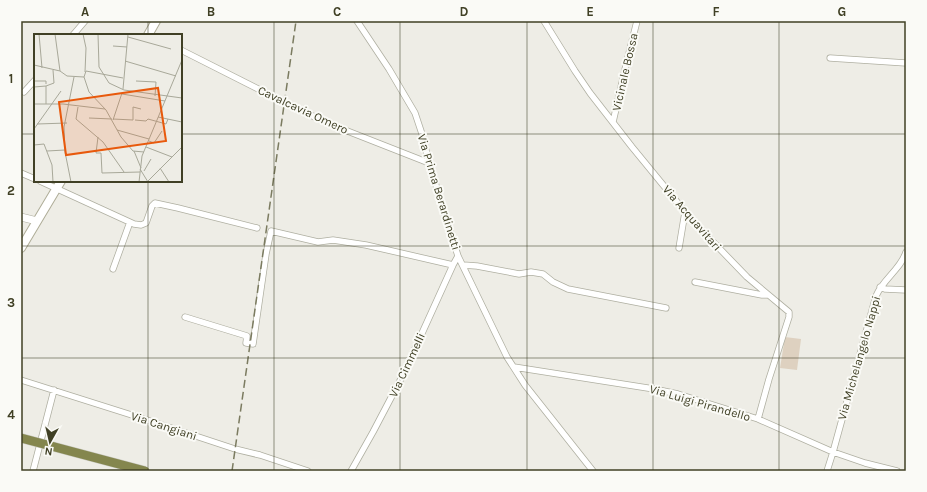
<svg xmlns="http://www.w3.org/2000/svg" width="927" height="492" font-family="Karla,sans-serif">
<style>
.pitch{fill:#ded1c0}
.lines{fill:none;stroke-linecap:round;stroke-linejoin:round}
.minor-casing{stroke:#afafa1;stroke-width:7}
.tertiary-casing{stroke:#afafa1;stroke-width:8}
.secondary-casing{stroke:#afad98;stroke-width:10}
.minor{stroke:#fff;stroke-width:5.5}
.tertiary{stroke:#fff;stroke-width:7}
.secondary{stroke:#fff;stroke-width:8}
.rail{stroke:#7b7b60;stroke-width:1.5;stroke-dasharray:8 4;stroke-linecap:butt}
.minor-bridge-casing{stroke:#afafa1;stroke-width:7;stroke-linecap:butt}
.trunk-bridge-casing{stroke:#cacac2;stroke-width:10;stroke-linecap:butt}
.minor-bridge{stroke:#fff;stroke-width:5.5}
.trunk-bridge{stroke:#84864e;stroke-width:9}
.grid{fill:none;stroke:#404025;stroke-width:1;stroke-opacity:0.55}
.labels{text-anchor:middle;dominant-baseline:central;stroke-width:4;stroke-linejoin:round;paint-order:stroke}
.street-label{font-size:12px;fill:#404025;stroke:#fafaf6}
.inset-road{fill:none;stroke:#a8a899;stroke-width:1}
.view{fill:#e8590c;fill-opacity:0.15;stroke:#e8590c;stroke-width:2}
.inset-edge{fill:none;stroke:#404025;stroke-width:2}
.neatline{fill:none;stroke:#404025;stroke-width:1.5}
.grid-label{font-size:13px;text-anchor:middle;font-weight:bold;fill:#404025}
</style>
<rect width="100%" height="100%" fill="#eeede6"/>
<path class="pitch" d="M785,337l16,2 -4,31 -17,-2z"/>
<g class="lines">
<g class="minor-casing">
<path id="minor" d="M357,21l32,48 26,44 7,21 7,29 29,93 49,101 18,28 68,86
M544,21l31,50 15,22 42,54 59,72 56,58 42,35v5l-20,62 -11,40
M73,35l12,-14
M181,50l99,50
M830,58l76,5
M24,92l11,-12
M290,105l37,18 102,40
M613,122l13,-57 11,-44
M21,173l14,6
M40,181l94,43 7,1 5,-2 6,-17 3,-3 23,5 79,20
M679,248l6,-36
M463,265l14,1 42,8 12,-2 12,2 10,8 15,7 98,19
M113,269l17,-47
M695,282l67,13h5
M880,287l5,2 21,1
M185,317l62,19 -1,7 7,1 13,-90 5,-23 47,11 15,-2 33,5 87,20
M514,367l140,22 24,5 80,25 75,33 32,11 32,8
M21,380l117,37 97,32 25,6 48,16
M33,471l21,-81
M351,471l22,-39 30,-57 50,-110 5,-9
M827,471l6,-19 43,-156c7,-17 25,-27 30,-44"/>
</g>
<g class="tertiary-casing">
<path id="tertiary" d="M21,217l16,4"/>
</g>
<g class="secondary-casing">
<path id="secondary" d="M148,35l8,-14
M21,248l40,-67"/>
</g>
<use href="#minor" class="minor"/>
<use href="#tertiary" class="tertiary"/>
<use href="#secondary" class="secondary"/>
<path class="rail" d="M232,471l64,-450"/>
<g class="minor-bridge-casing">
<path id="minor-bridge" d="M280,100l10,5"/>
</g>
<g class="trunk-bridge-casing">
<path id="trunk-bridge" d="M21,438l124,33"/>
</g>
<use href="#minor-bridge" class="minor-bridge"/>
<use href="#trunk-bridge" class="trunk-bridge"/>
</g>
<path class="grid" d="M148,21v14M274,21v450M400,21v450M527,21v450M653,21v450M779,21v450M21,134h14M181,134h725M148,181v290M21,246h885M21,358h885"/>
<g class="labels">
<g class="street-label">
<text transform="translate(625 72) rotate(-77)">Vicinale Bossa</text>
<text transform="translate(303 110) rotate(25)">Cavalcavia Omero</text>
<text transform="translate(439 192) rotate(73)">Via Prima Berardinetti</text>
<text transform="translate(692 218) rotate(49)">Via Acquavitari</text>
<text transform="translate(859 358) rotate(-74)">Via Michelangelo Nappi</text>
<text transform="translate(407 365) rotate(-65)">Via Cimmelli</text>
<text transform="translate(700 403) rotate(16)">Via Luigi Pirandello</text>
<text transform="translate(164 426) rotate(18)">Via Cangiani</text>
</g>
</g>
<g transform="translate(34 34)">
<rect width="148" height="148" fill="#eeede6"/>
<path class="inset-road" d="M5,0l3,34M21,0l5,37 7,5 17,1M49,0l3,14 -1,24M64,0l1,33 10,16 15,7 58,8M94,3l43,12M79,12l14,1M91,27l51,15M0,31l26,6M50,43l5,15 17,18 15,27 12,14 11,1M50,43l2,-6 37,7M0,47h12v3M102,47l20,1 -1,14M12,52l8,-3 -1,-13M0,53l12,-1v18M89,55l5,-55M88,60l43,7M0,70h29l42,5M44,73l-2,12 27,23 21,30M124,83l24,5M55,84l23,1M79,85l20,1v-13l8,2M79,86l9,-27M101,86l11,1 2,-2 18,5 2,-5M3,90l30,-1M0,95l27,-38M83,96l32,9M64,103l-2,16h5l1,20 38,-1M115,107l5,2 8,-12M0,111l10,-1 8,21 1,17M112,113l26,10M13,117l18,-1M100,117l7,17M126,134l9,14M106,135l8,13M110,137l7,-12M114,147l34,-34M37,148l-6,-30 -1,-25 10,-50M105,148l3,-26 40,-96"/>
<path class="view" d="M124,54l8,53 -100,14 -7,-53z"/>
<rect width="148" height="148" class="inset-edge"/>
</g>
<rect width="927" height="492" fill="none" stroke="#fafaf6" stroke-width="44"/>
<g transform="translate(50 442) rotate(188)" stroke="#fafaf6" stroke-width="3" paint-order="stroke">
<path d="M0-3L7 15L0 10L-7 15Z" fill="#404025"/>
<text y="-6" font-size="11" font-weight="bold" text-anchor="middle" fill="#404025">N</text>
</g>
<rect x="22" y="22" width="883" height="448" class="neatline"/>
<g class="grid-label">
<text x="85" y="16">A</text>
<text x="211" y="16">B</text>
<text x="337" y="16">C</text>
<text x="464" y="16">D</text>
<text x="590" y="16">E</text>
<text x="716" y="16">F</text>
<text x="842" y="16">G</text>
<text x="11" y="83">1</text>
<text x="11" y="195">2</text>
<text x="11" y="307">3</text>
<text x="11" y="419">4</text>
</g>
</svg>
